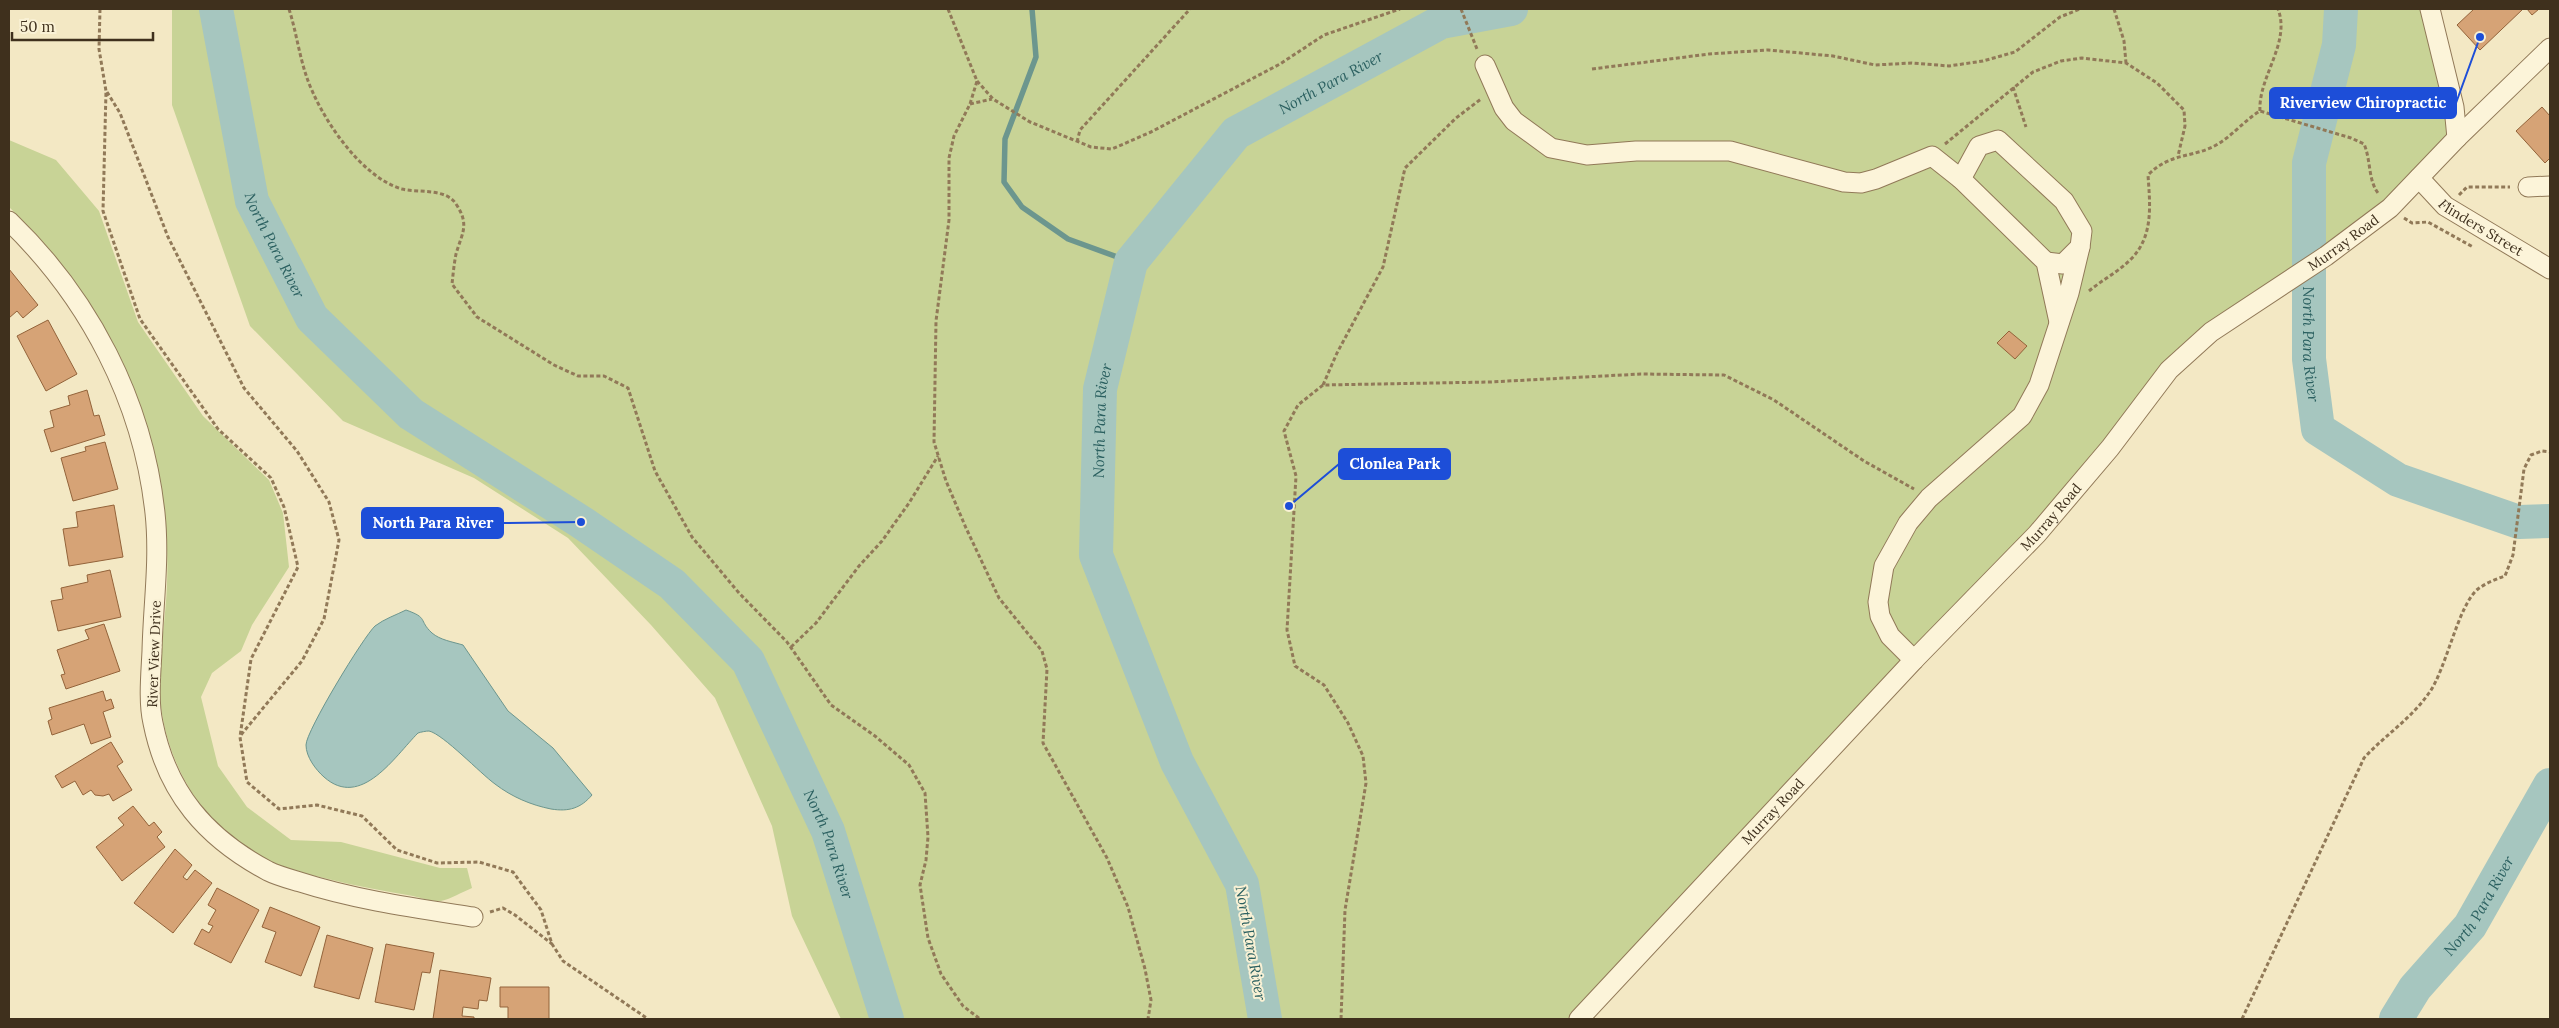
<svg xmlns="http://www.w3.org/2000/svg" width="2559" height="1028" font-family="Lora,serif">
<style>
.green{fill:#c8d396}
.water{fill:#a6c6bf;stroke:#6c968e}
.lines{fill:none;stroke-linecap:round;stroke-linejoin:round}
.stream{stroke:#6c968e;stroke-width:5.5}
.river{stroke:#a6c6bf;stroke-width:34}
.building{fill:#d6a376;stroke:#93633a}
.minor-casing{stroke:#917958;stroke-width:21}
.path{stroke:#917958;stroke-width:3;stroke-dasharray:4 2.5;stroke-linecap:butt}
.minor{stroke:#fcf4d9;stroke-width:19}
.labels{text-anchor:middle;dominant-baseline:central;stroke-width:4;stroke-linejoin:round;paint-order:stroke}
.street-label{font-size:14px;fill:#3f301d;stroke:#f9f1d5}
.water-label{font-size:15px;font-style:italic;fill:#2b6060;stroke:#f9f1d5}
.leader{fill:none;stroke:#1d4ed8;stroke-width:2}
.callout-dot{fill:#1d4ed8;stroke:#f9f1d5;stroke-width:2}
.callout{fill:#1d4ed8;stroke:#1d4ed8;stroke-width:2}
.callout-label{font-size:15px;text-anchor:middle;font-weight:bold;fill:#fff}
</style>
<rect width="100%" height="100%" fill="#f3e8c4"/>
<path class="green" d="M172,9h2254l31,129 -38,40 -208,154 -101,116 -533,571h-736l-49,-103 -20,-90 -57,-128 -64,-73 -83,-87 -94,-60 -131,-57 -93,-95 -78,-221z
M9,140l47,20 43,51 39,111 65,94 66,64 14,33 6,54 -37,58 -11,26 -29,22 -11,24 17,69 29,41 44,33 50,2 99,26h27l5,20c-10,4 -21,11 -31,13 -8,1 -20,-3 -28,-5 -29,-5 -57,-10 -85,-17 -22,-5 -43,-10 -63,-20 -58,-27 -96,-90 -104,-152 -5,-41 5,-83 6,-124 2,-44 -4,-89 -14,-133 -23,-94 -74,-177 -144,-243z"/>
<path class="water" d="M406,610c23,8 12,10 26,23 8,7 21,9 31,12l45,66 45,37 39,47c-11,13 -23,17 -41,14 -20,-4 -39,-12 -56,-25 -14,-10 -52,-50 -66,-53 -3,0 -8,1 -11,2 -23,23 -57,77 -94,44 -8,-7 -18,-20 -18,-32 0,-14 58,-109 69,-119 9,-7 21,-11 31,-16z"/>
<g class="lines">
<path class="stream" d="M1032,9l4,48 -31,82 -1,43 18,25 46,32 63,23"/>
<g class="river">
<path id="s1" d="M216,9l36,192 60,117 99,96 170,108 91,62 76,77 80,170 59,188"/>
<path id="s2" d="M2341,9l-2,36 -30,118v196l9,70 80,51 121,42 31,-1"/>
<path id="s3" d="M1265,1019l-23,-135 -65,-122 -81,-207 4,-166 31,-127 105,-129 205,-111 70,-13"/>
<path id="s4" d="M2396,1019l19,-31 55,-62 80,-141"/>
</g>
</g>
<path class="building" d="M2474,9h49l-43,41 -23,-25z
M2527,9h12l-7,6z
M2542,107l8,9v42l-5,5 -29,-32z
M9,269l29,36 -15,13 -6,-7 -8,7z
M48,320l29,54 -31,17 -29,-55z
M2009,331l18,15 -12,13 -18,-16z
M87,390l7,26 5,-1 6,20 -54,17 -7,-22 10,-3 -4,-16 20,-6 -2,-9z
M105,442l13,47 -45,12 -12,-43 25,-7 -1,-4z
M114,505l9,52 -54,9 -6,-37 15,-2 -2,-15z
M110,570l11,47 -63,14 -7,-30 12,-2 -2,-11 27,-6 -1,-7z
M104,624l16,47 -54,18 -5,-14 4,-1 -8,-24 32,-11 -4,-9z
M103,691l3,10 5,-2 3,9 -11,4 8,25 -20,7 -7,-20 -32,11 -4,-14 4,-2 -3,-11z
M111,742l12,20 -6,4 15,24 -19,11 -4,-7 -6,2 -8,-1 -4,-5 -8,5 -8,-14 -13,7 -7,-12z
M133,806l16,20 5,-4 8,10 -5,5 8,10 -43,34 -26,-34 28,-22 -6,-7z
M175,849l17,16 -9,12 4,3 8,-10 17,13 -39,50 -39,-30z
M217,888l42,22 -28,53 -37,-19 8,-15 7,4 4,-7 -5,-2 8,-14 -8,-5z
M270,907l50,20 -19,49 -36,-14 11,-30 -14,-5z
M327,935l46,13 -14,51 -45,-12z
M386,944l48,9 -4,20 -8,-1 -8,38 -39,-8z
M440,970l51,8 -4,23 -8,-1 -1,9 -15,-2 -1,9 12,1v2h-41z
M500,987h49v32h-41v-12h-8z"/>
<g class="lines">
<g class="minor-casing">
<g id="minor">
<path d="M2430,9l24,98 3,31"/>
<path d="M1485,65l19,43 10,13 37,27 36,7 49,-4h94l114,31 17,1 15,-4 56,-23 29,23 85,83 13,60"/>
<path id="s5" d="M2419,178l26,28 105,63"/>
<path d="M1961,179l18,-33 19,-6 66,61 18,30 -2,16 -17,17 -17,-2"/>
<path d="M2528,187l22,-1"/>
<path d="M9,221c80,77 134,180 146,292 5,47 -2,92 -3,138 -1,22 -4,50 1,72 14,70 53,115 115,148 10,5 22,8 32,11 56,18 115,26 173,35"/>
<path d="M1914,660l-24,-24 -10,-20 -2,-14 6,-36 24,-43 21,-25 93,-82 17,-31 30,-92 11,-46"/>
<path id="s6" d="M1579,1019l335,-359 123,-126 73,-86 59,-78 42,-38 115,-76 64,-48 67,-70 93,-90"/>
</g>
</g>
<path class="path" d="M100,9l-1,40 7,42 -3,120 37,108 78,110 53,49 13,29 14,60 -47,92 -11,78 7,45 32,27 38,-4 45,11 35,34 40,13 42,-1 34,10 28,38 11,34 11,17 85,58
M289,9c7,22 10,45 17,66 13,40 54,102 96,114 16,4 44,-1 54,15 14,21 6,29 0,50 -2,10 -3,21 -4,30l25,33 77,48 24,11h26l24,12 27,83 37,66 47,56 48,49 44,63 44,31 34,29 16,28 3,44 -2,23 -6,25 8,53 13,36 22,32 17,13
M948,9l29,72 -7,23 -16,32 -5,22v62l-13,101 -2,121 12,39 20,47 33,70 43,53 5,18 -4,74 64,115 21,49 17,62 6,31 -3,19
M1461,9l16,40
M2114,9l10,32 2,22
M1592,69l117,-15 59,-4 65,6 42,9 37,-2 37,3 34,-5 32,-9 45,-35 20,-8
M977,81l16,18 37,23 61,25 21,2 39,-17 129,-68 44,-29 76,-26
M2013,87l13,40
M107,92l13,21 48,124 76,151 53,63 32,51 10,38 -15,79 -22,42 -62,75
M970,104l22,-5
M2260,111c-2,-34 31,-68 18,-102
M1077,142l3,-12 110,-121
M1945,144l88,-72 28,-11 21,-3 44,5 31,20 27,27 1,16 -7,30
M2459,195l8,-8h43
M2404,218l8,5 16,-1 45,25
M2089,291c13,-11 29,-19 41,-31 24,-23 20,-55 18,-85 22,-23 47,-17 70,-31 15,-9 27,-24 42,-33l91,27 13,6c7,16 4,36 14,49
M1323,385l14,-32 46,-86 22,-99 51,-50 25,-19
M791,647l25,-24 43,-57 23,-25 27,-38 29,-47
M490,912l13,-4 12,7 37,29
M1341,1019l4,-109 21,-127 -3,-27 -15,-33 -24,-38 -29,-19 -8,-36 9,-154 -12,-45 14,-26 25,-20 167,-3 151,-8 83,1 50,25 90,61 50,28
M2242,1019l122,-261c21,-23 47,-39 65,-65 17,-23 29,-88 49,-104 8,-6 18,-10 27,-13l8,-21 11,-86 7,-14 11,-4 8,1"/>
<use href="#minor" class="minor"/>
</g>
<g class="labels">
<g class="street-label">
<text stroke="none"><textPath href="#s5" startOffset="80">Flinders Street</textPath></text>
<text stroke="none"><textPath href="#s6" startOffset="1094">Murray Road</textPath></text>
<text stroke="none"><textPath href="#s6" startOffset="689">Murray Road</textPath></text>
<text transform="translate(154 654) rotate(-88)">River View Drive</text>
<text stroke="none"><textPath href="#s6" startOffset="284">Murray Road</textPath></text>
</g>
<g class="water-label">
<text stroke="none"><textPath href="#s3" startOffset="1068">North Para River</textPath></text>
<text stroke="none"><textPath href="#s1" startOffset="245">North Para River</textPath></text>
<text stroke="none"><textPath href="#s2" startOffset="339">North Para River</textPath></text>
<text stroke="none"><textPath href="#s3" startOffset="632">North Para River</textPath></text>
<text stroke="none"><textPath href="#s1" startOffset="1085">North Para River</textPath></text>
<text stroke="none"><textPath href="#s4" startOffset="141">North Para River</textPath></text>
<text transform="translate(1251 943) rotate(80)">North Para River</text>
</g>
</g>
<path class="leader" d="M2480 37L2456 103M1289 506L1339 464M581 522L503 523"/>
<g class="callout-dot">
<circle cx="2480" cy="37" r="5"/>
<circle cx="1289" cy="506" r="5"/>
<circle cx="581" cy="522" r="5"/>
</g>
<g class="callout">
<rect x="2270" y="88" width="186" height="30" rx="5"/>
<rect x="1339" y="449" width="111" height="30" rx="5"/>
<rect x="362" y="508" width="141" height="30" rx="5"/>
</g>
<g class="callout-label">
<text x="2363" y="108">Riverview Chiropractic</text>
<text x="1395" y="469">Clonlea Park</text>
<text x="433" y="528">North Para River</text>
</g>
<rect width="2559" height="1028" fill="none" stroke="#3f301d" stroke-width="20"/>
<path d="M12 32v8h141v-8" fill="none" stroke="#3f301d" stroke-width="2.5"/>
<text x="20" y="32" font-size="15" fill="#3f301d" stroke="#f9f1d5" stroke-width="4" paint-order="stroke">50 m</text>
</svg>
